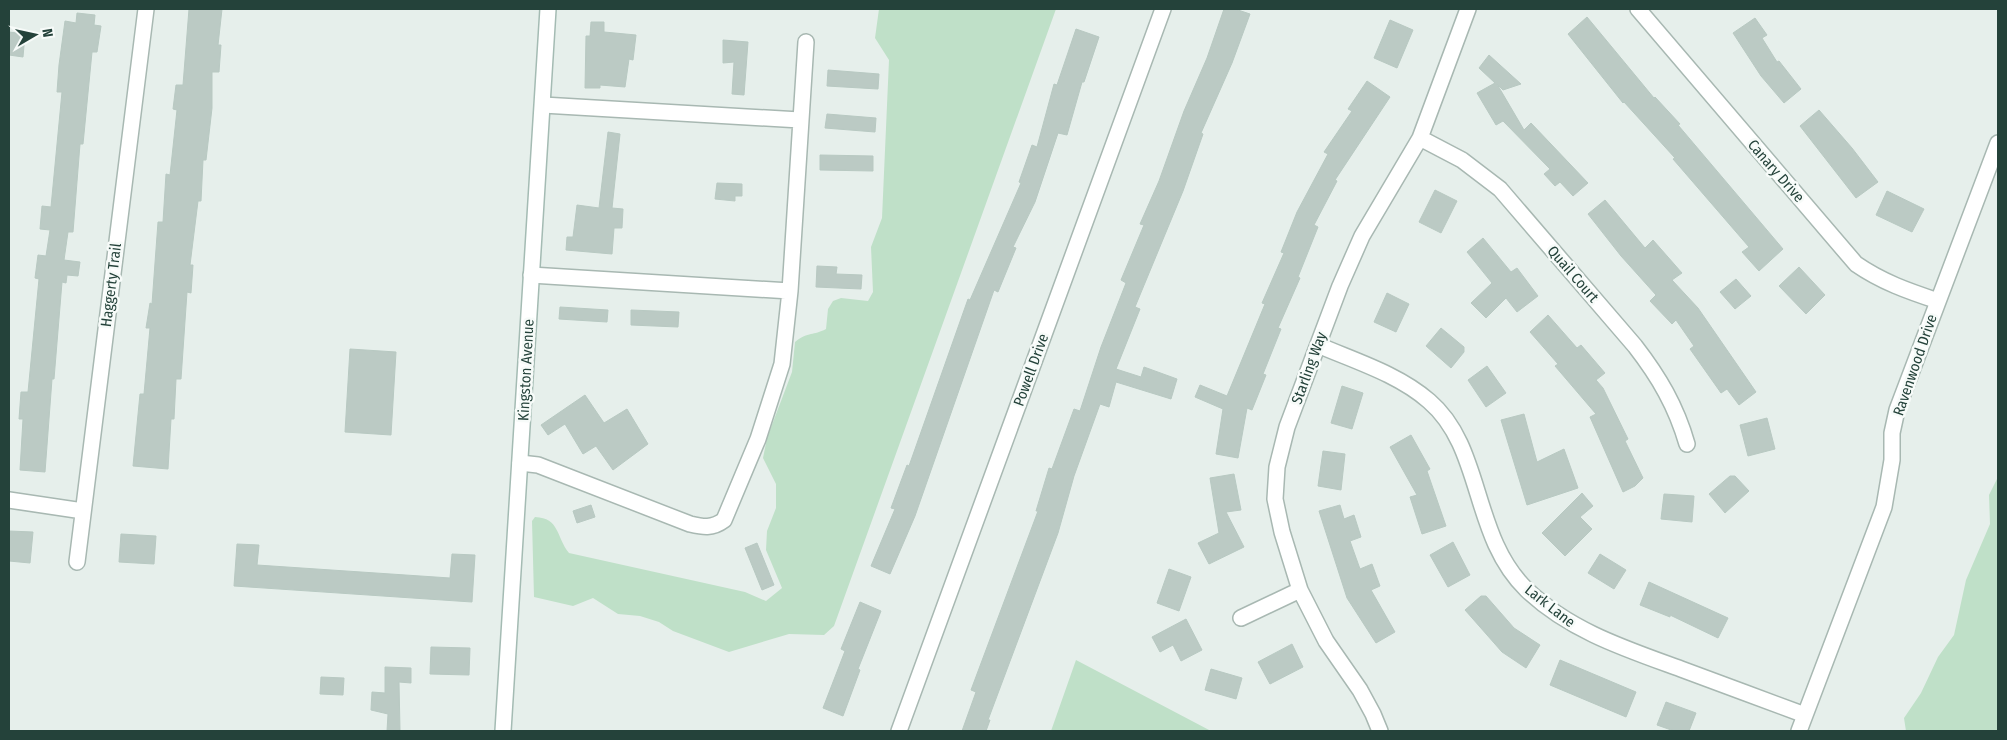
<svg xmlns="http://www.w3.org/2000/svg" width="2007" height="740" font-family="'Fira Sans Condensed',sans-serif">
<style>
.green{fill:#bfe0c8}
.building{fill:#bbcac4;stroke:#b8c9c2}
.lines{fill:none;stroke-linecap:round;stroke-linejoin:round}
.street-casing{stroke:#a8b8b2;stroke-width:18}
.secondary-casing{stroke:#a4bbb3;stroke-width:18}
.street{stroke:#fff;stroke-width:15}
.secondary{stroke:#fff;stroke-width:15}
.labels{text-anchor:middle;dominant-baseline:central;stroke-width:5;stroke-linejoin:round;paint-order:stroke}
.street-label{font-size:15px;fill:#24423a;stroke:#f7fbf9}
</style>
<rect width="100%" height="100%" fill="#e6efeb"/>
<path class="green" d="M879,9h177l-222,617 -10,9 -35,-1 -60,18 -56,-21 -14,-9 -19,-6 -22,-2 -25,-16 -20,8 -39,-9 -2,-76 3,-4c25,1 21,20 34,36l176,39 21,9 16,-13 -16,-38 1,-19 9,-23v-24l-13,-26 4,-20 25,-66 3,-30c14,-11 18,-6 31,-13l2,-20 5,-8 8,-3 27,3 5,-9 -2,-45 11,-29 7,-158 -14,-22z
M1998,477v254h-92l-2,-13 17,-25 17,-36 16,-22 12,-55 24,-56 -1,-29z
M1076,660l135,71h-160z"/>
<path class="building" d="M189,9h33l-4,36h3l-2,27h-7v36l-6,52h-3l-2,41h-3l-8,64h3l-2,28 -4,-1 -6,87h-5l-2,40h-3l-3,50 -35,-3 7,-72h4l6,-66h-4l4,-25 2,1 6,-82h5l3,-48 4,1 7,-65 -4,-1 3,-24h7z
M1224,9h11l15,5 -18,49 -31,70 2,1 -20,57 -48,116 5,2 -24,60 25,8 3,-10 33,12 -6,20 -55,-17 -7,25 -9,-3 -26,72 -16,57 -70,187h2l-4,11h-24l14,-39 -5,-2 67,-179h-2l13,-43 3,1 22,-60 6,2 21,-64 25,-64 -5,-3 23,-55 -4,-1 19,-43 25,-70 23,-53z
M77,13l18,2 -1,10 7,1 -4,26h-5l-9,92h-3l-7,88h-5l-4,28 16,2 -2,14 -11,-1 -1,8 -4,-1 -8,97h-2l-7,93 -25,-2 3,-51h-4l2,-27h7l11,-113 -4,-1 3,-23 8,1 4,-26 -10,-1 2,-23 9,1 11,-115h-5l2,-27 6,-44 11,2z
M1587,17l67,81 1,-1 25,27 -2,1 105,124 -24,22 -17,-19 7,-5 -76,-88 2,-1 -51,-56 -1,1 -55,-69z
M1755,18l12,17 -5,3 15,24 2,-1 22,28 -17,14 -23,-27 -28,-43z
M1390,20l23,10 -16,38 -23,-10z
M591,22h13v10l32,3 -3,25 -4,-1 -4,28 -25,-2v3h-15l1,-52h4z
M1076,29l23,8 -15,45h-2l-15,53 -9,-2 -23,69 -22,45 3,1 -18,44 -4,-2 -79,226 -25,58 -19,-8 24,-57 -4,-1 16,-43 2,1 59,-167 2,1 51,-117 -2,-1 13,-37 5,2 17,-63 3,1z
M9,32l16,2 -2,23 -14,-2z
M723,40l25,2 -4,53 -12,-1 2,-32 -11,1z
M1489,55l32,29 -18,6 -6,-6 27,46 7,-7 57,60 -15,13 -13,-14 -5,4 -11,-12 6,-5 -47,-48 -7,4 -19,-32 18,-10 -16,-15z
M828,70l51,4 -1,15 -51,-3z
M1367,81l23,16 -55,83 2,1 -23,44 4,2 -20,50 2,1 -22,50 3,1 -18,45 3,1 -14,35 -5,-2 -9,50 -22,-4 7,-45 -28,-12 5,-12 27,11 38,-92 -3,-1 22,-50 -3,-1 16,-40 31,-58 -4,-2 28,-41 -4,-2z
M1819,110l33,38 26,34 -22,16 -56,-72z
M827,114l49,4 -1,14 -50,-4z
M608,132l12,2 -8,74 11,1 -1,19h-8l-2,26 -46,-4 1,-13h6l4,-32 22,3z
M820,155l53,1v15l-53,-1z
M717,183l25,1v12h-7v5l-20,-2z
M1435,190l22,11 -16,32 -22,-11z
M1887,191l37,18 -12,23 -36,-17z
M1605,200l40,48 8,-8 29,33 -10,7 26,28 58,84 -17,13 -12,-16 -6,4 -31,-44 4,-3 -18,-26 -4,4 -22,-23 6,-6 -35,-39 -33,-42z
M1483,238l28,34 6,-4 21,28 -21,16 -11,-14 -20,20 -15,-15 21,-20 -25,-31z
M817,266l20,1 -1,7 26,1 -1,14 -45,-2z
M1799,267l26,28 -19,19 -27,-28z
M1736,279l15,17 -16,13 -15,-17z
M1387,293l22,11 -13,28 -22,-10z
M560,307l48,3 -1,12 -48,-3z
M631,310l48,2 -1,15 -47,-2z
M1548,315l29,33 4,-3 24,28 -9,7 7,8 25,51 -3,2 18,37 -8,8 -12,6 -33,-75 6,-3 -41,-48 3,-2 -28,-32z
M1441,328l23,19v5l-13,16 -25,-22z
M350,349l46,3 -5,83 -46,-3z
M1487,366l19,27 -20,14 -18,-27z
M1342,386l21,7 -11,36 -21,-6z
M585,395l19,28 23,-14 21,35 -35,26 -17,-24 -13,8 -18,-30 -17,11 -7,-10z
M1524,414l13,48 27,-13 14,39 -51,17 -26,-85z
M1767,418l8,31 -27,7 -8,-31z
M1411,435l19,34 -3,2 19,55 -24,8 -12,-37 7,-2 -27,-48z
M1323,451l22,3 -4,36 -23,-4z
M1234,474l7,36 -15,2 18,35 -35,17 -11,-21 21,-10 -9,-55z
M1730,476h5l14,15 -24,22 -16,-19z
M1582,493l11,13 -13,11 12,12 -27,27 -23,-23z
M1664,494l30,2 -2,26 -31,-3z
M591,505l4,12 -18,6 -4,-12z
M1340,505l4,14 10,-4 7,22 -11,4 10,28 12,-5 8,22 -9,4 24,42 -19,11 -29,-45 -28,-87z
M9,531l24,1 -3,31 -21,-2z
M121,534l35,2 -2,28 -35,-2z
M1453,542l17,33 -22,12 -18,-32z
M757,543l17,42 -12,5 -17,-42z
M237,544l22,1 -2,20 193,13 2,-24 23,1 -3,47 -238,-16z
M1600,554l26,16 -12,19 -26,-16z
M1169,569l22,8 -12,34 -22,-8z
M1649,582l79,36 -10,20 -48,-23v2l-30,-12z
M1481,596h5l28,32 26,17 -14,23 -24,-16 -37,-42z
M860,602l21,9 -23,58 2,1 -17,46 -20,-8 22,-57 -4,-2z
M1186,619l16,31 -21,11 -8,-16 -13,7 -8,-15z
M1292,644l11,23 -33,17 -12,-22z
M431,647l39,1 -1,27 -39,-1z
M1560,660l76,32 -10,25 -76,-32z
M385,667l26,1v15l-12,-1 1,49h-13l1,-17 -17,-4 1,-18 13,1z
M1211,669l31,9 -6,21 -31,-9z
M321,677l23,1 -1,17 -23,-1z
M1666,702l30,11 -7,18h-15l-17,-6z"/>
<g class="lines">
<g class="street-casing">
<path id="street" d="M1638,9l218,255c26,18 52,27 82,37
M543,105l257,15
M1420,138l42,22 38,29 135,157c24,31 41,60 52,98
M531,275l259,16
M1318,345c37,16 80,29 111,56 55,47 42,135 98,189 43,41 99,59 154,79 41,15 83,31 124,46
M520,463l18,2 152,59c13,3 22,5 34,-4l34,-81 24,-75 8,-73 16,-249
M9,500l74,11
M77,562l69,-553
M1241,618l59,-28
M899,731l264,-722
M1380,731l-7,-17 -13,-24 -34,-49 -26,-51 -18,-58 -7,-33 2,-32 10,-40 53,-141 22,-50 58,-98 48,-129
M1799,731l85,-224 8,-47v-27l5,-23 101,-267"/>
</g>
<g class="secondary-casing">
<path id="secondary" d="M503,731l45,-722"/>
</g>
<use href="#street" class="street"/>
<use href="#secondary" class="secondary"/>
</g>
<g class="labels">
<g class="street-label">
<text transform="translate(1776 171) rotate(49)">Canary Drive</text>
<text transform="translate(1573 274) rotate(49)">Quail Court</text>
<text transform="translate(111 285) rotate(-83)">Haggerty Trail</text>
<text transform="translate(1915 365) rotate(-71)">Ravenwood Drive</text>
<text transform="translate(1309 368) rotate(-70)">Starling Way</text>
<text transform="translate(526 370) rotate(-87)">Kingston Avenue</text>
<text transform="translate(1031 370) rotate(-70)">Powell Drive</text>
<text transform="translate(1550 606) rotate(38)">Lark Lane</text>
</g>
</g>
<rect width="2007" height="740" fill="none" stroke="#24423a" stroke-width="20"/>
<g transform="translate(35 35) rotate(81)" stroke="#f7fbf9" stroke-width="4" paint-order="stroke">
<path d="M0-4L9 19L0 12L-9 19Z" fill="#24423a"/>
<text y="-8" font-size="14" font-weight="bold" text-anchor="middle" fill="#24423a">N</text>
</g>
</svg>
